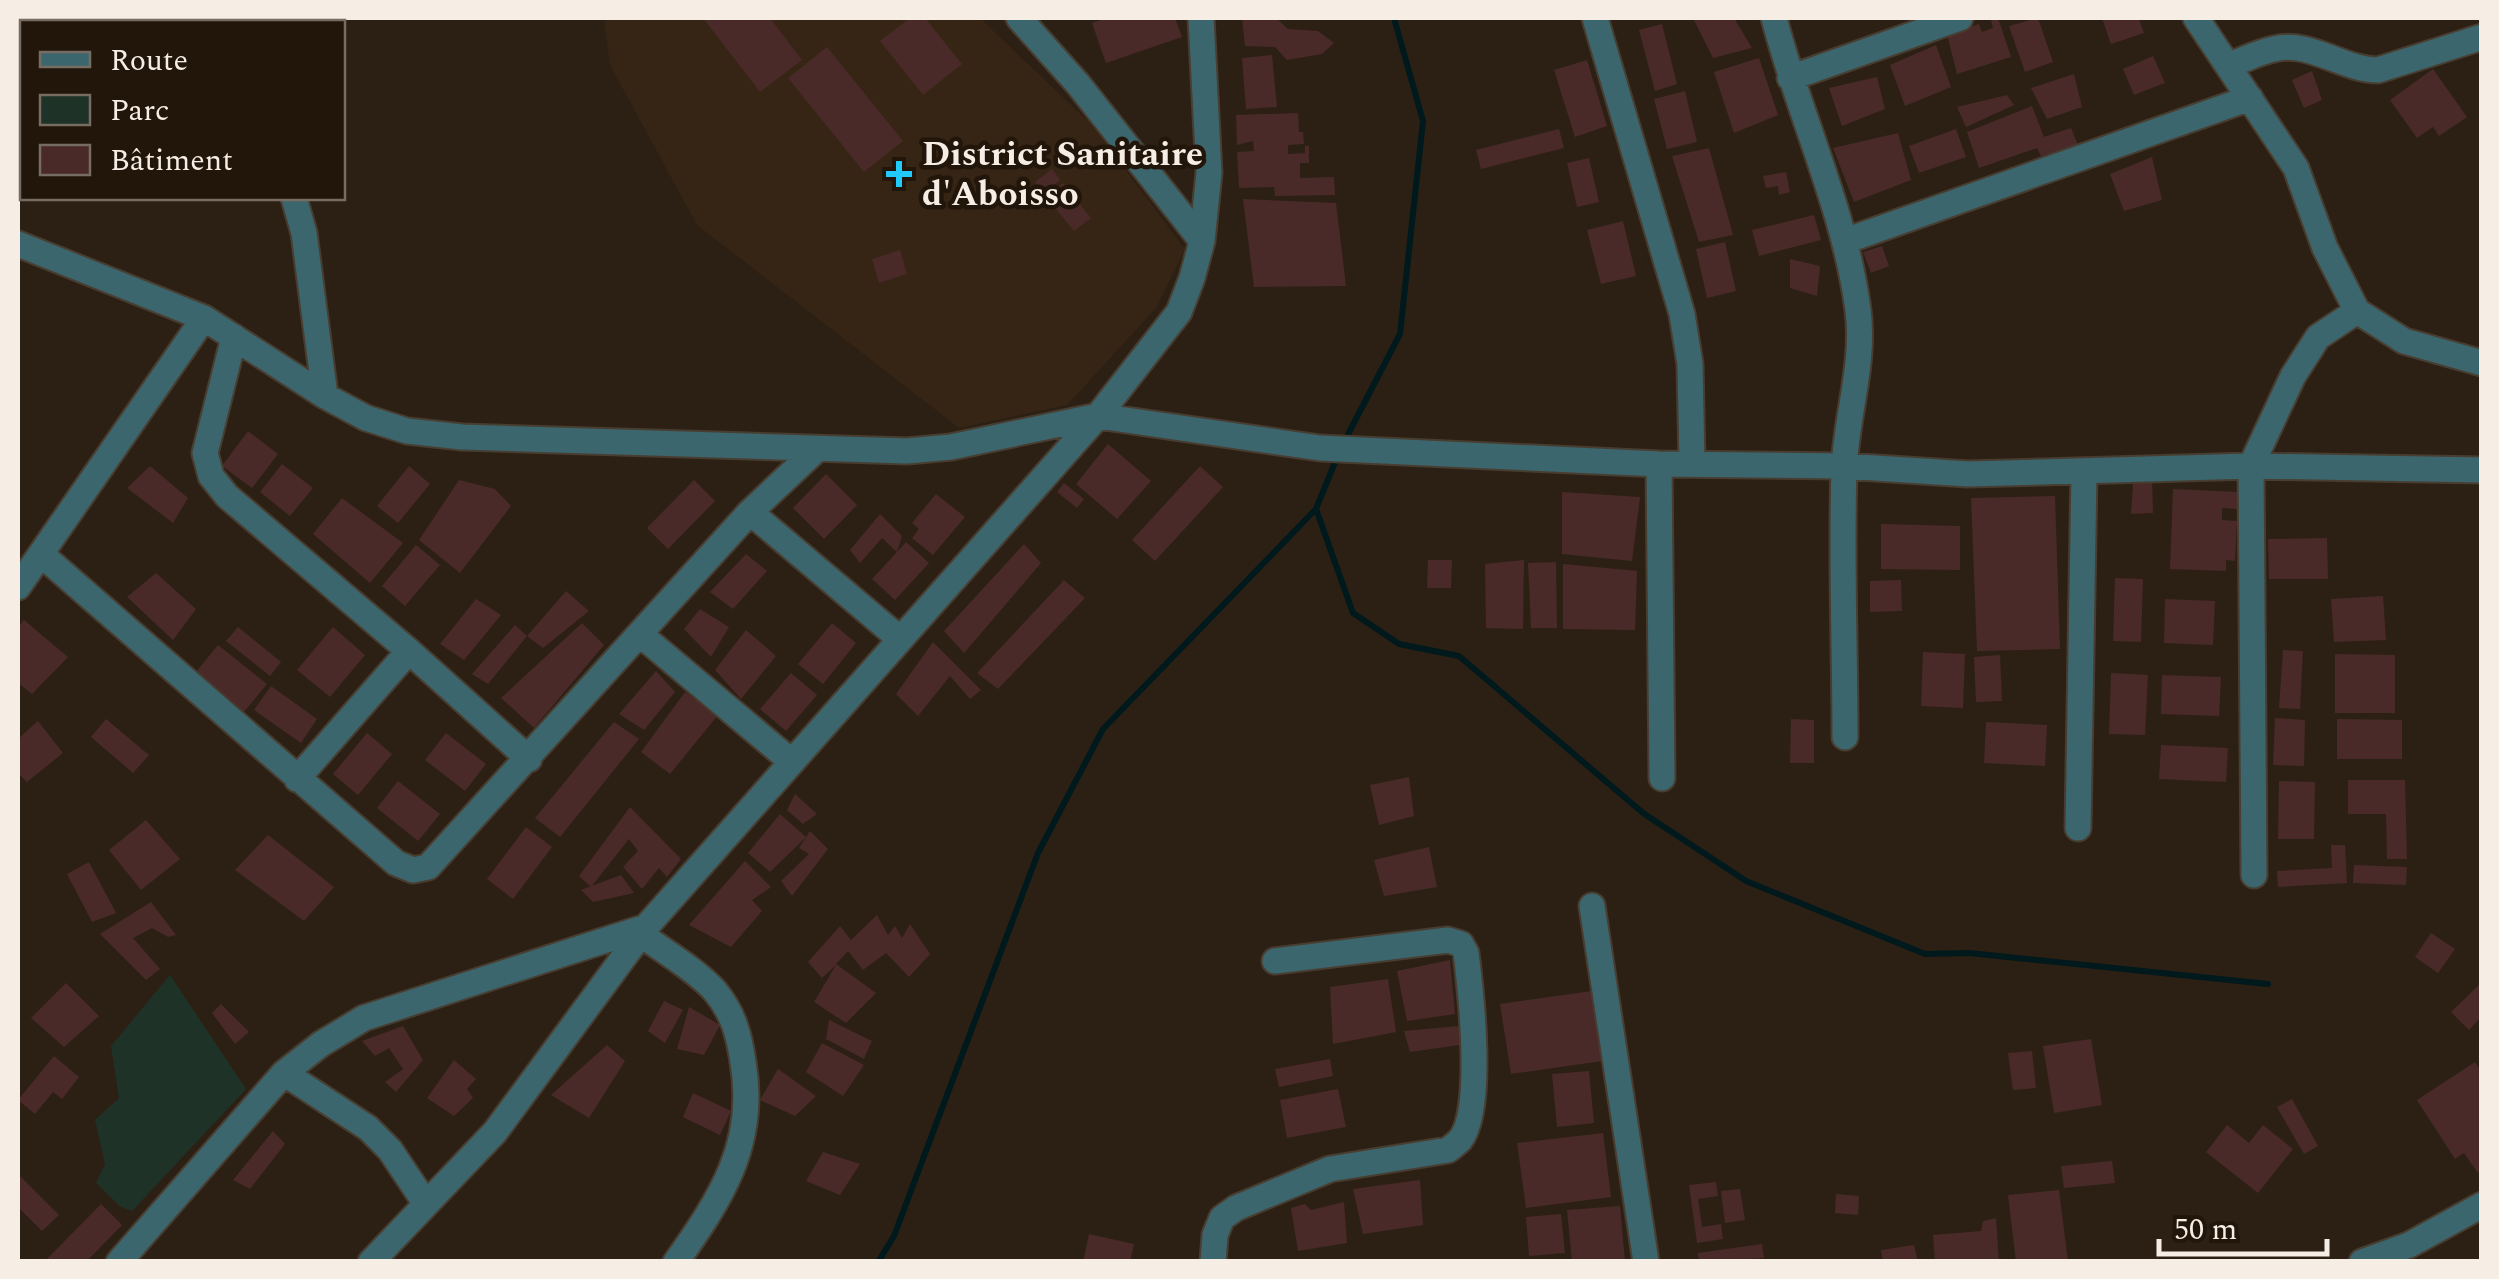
<svg xmlns="http://www.w3.org/2000/svg" width="2499" height="1279" font-family="Spectral,serif">
<style>
.built{fill:#362514}
.green{fill:#1f3227}
.lines{fill:none;stroke-linecap:round;stroke-linejoin:round}
.stream{stroke:#00191c;stroke-width:6}
.building{fill:#492a28}
.minor-casing{stroke:#483d31;stroke-width:29}
.minor{stroke:#3c666d;stroke-width:25}
.poi-dot{fill:#21c9fd;stroke:#22160b;stroke-width:4}
.labels{text-anchor:middle;dominant-baseline:central;stroke-width:9;stroke-linejoin:round;paint-order:stroke}
.poi-label{font-size:35px;font-weight:bold;fill:#f6ede5;stroke:#22160b;text-anchor:start}
</style>
<rect width="100%" height="100%" fill="#2c2014"/>
<path class="built" d="M604,18h376l111,106 94,125 -29,59 -89,97 -108,23 -262,-203 -87,-160z"/>
<path class="green" d="M170,975l76,114 -114,122 -11,-4 -25,-24 9,-19 -10,-44 24,-22 -8,-52z"/>
<g class="lines">
<path class="stream" d="M1343,444l57,-110 23,-213 -29,-103
M1316,509l37,104 46,31 60,12 184,157 103,68 179,73 44,-1 299,31
M878,1262l16,-26 144,-383 65,-124 213,-220 22,-54"/>
</g>
<path class="building" d="M703,18h67l32,42 -42,32z
M910,18h15l37,46 -39,31 -43,-54z
M1107,18h68l7,19 -76,26 -14,-40z
M1242,18h34l12,11 30,2 16,12 -12,11 -35,6 -12,-13 -30,-1z
M1693,18h41l18,30 -39,10z
M1998,18l13,39 -54,17 -10,-40 32,-10 3,8 11,-4 -2,-8z
M2038,18l15,44 -28,10 -16,-46z
M2102,18l37,1 5,14 -33,11z
M1662,24l15,60 -22,7 -16,-61z
M1936,45l15,42 -46,19 -15,-41z
M827,47l76,94 -39,31 -76,-94z
M1272,55l5,52 -31,2 -4,-51z
M2153,56l12,27 -31,12 -11,-26z
M1759,58l19,57 -44,18 -20,-61z
M1587,60l20,66 -32,11 -21,-67z
M2433,69l34,48 -28,19 -6,-9 -16,11 -27,-38z
M2312,71l10,29 -18,8 -12,-28z
M2074,74l8,33 -35,12 -16,-31z
M1877,77l8,32 -43,17 -13,-38z
M1685,91l12,51 -30,7 -13,-50z
M2007,95l7,10 -48,22 -9,-20z
M2032,106l12,31 27,-9 7,17 -37,11 -4,-8 -58,20 -12,-36z
M1298,113l1,19h4l1,12 -16,1v9l17,-1v-7h4v17h-9v15l34,-1 1,18 -60,1 -1,-9 -35,1 -2,-36 17,-1 -1,-10 -16,4 -1,-30z
M1559,129l5,19 -83,21 -5,-19z
M1956,129l10,28 -47,16 -10,-27z
M1898,133l13,47 -57,22 -21,-54z
M1709,148l24,87 -34,7 -27,-86z
M2152,157l10,43 -38,11 -14,-37z
M1589,158l10,44 -22,5 -10,-44z
M1052,169l8,11 -17,13 -8,-11z
M1786,172l4,20 -11,3 -1,-9 -12,2 -3,-12z
M1063,183l28,35 -17,13 -28,-34z
M1243,199l93,4 10,83 -92,1z
M1814,215l7,25 -62,16 -7,-26z
M1623,221l13,55 -35,8 -14,-54z
M1725,242l11,49 -29,7 -11,-49z
M1882,246l7,20 -18,7 -8,-21z
M900,250l7,24 -28,9 -7,-24z
M1790,259l30,7 -3,30 -27,-8z
M248,431l30,23 -26,34 -30,-22z
M1108,444l43,37 -34,38 -41,-35z
M282,464l31,24 -23,28 -30,-24z
M150,466l38,32 -15,25 -46,-35z
M409,466l21,18 -32,39 -21,-17z
M1200,466l23,21 -68,74 -23,-21z
M826,474l31,31 -33,34 -31,-31z
M2152,478l1,35 -22,1 2,-30z
M459,480l36,9 16,17 -51,67 -41,-33z
M694,480l21,21 -47,48 -21,-21z
M1064,483l20,16 -7,9 -20,-16z
M2173,489l65,3 -1,17 -15,-1v12l15,1 -2,40 -9,-1v11l-56,-2z
M1562,492l78,5 -8,64 -70,-7z
M936,494l29,23 -32,38 -21,-17 7,-9 -7,-6z
M2055,496l5,153 -83,2 -6,-153z
M342,498l61,45 -33,40 -57,-49z
M880,514l22,22 -5,16 9,-10 23,21 -34,37 -23,-21 25,-27 -15,-14 -22,25 -10,-13z
M1881,524l79,2v44l-79,-1z
M2327,538l1,41h-59l-1,-40z
M1024,544l17,19 -77,90 -20,-22z
M416,545l24,20 -35,41 -23,-20z
M746,554l21,17 -34,38 -23,-17z
M1428,560h24l-1,28h-24z
M1524,560l-1,69 -37,-1 -1,-64z
M1556,562l1,66h-26l-3,-65z
M1563,564l74,7 -2,59 -72,-1z
M156,573l40,36 -23,31 -46,-43z
M2115,578l28,1 -2,63 -28,-1z
M1064,580l21,18 -87,91 -21,-16z
M1901,580l1,31 -32,1v-31z
M566,591l23,20 -46,37 -16,-12z
M2383,596l3,44 -52,2 -3,-43z
M476,599l25,16 -37,45 -24,-16z
M2165,599l50,2 -2,44 -49,-2z
M700,609l29,18 -18,30 -27,-28z
M24,620l44,37 -36,37 -14,-11v-56z
M582,623l22,22 -70,83 -33,-30z
M832,623l24,20 -33,41 -25,-20z
M515,625l12,11 -39,48 -16,-10z
M238,627l43,35 -11,14 -44,-35z
M333,627l32,28 -35,42 -33,-27z
M746,630l30,26 -35,43 -26,-29z
M933,642l48,48 -11,9 -20,-23 -32,40 -22,-22z
M218,645l49,39 -23,28 -48,-40z
M2283,650l20,1 -3,58 -21,-1z
M1923,652l42,2 -2,54 -42,-2z
M2335,654l60,1v58h-60z
M2000,655l2,46 -26,1 -2,-45z
M656,671l19,21 -31,38 -25,-16z
M791,673l26,22 -31,36 -26,-22z
M2111,673l37,2 -3,60 -36,-1z
M2162,675l59,2 -2,39 -58,-2z
M271,686l46,33 -16,24 -47,-33z
M685,692l33,23 -48,59 -29,-22z
M2275,718l30,2 -1,46 -31,-1z
M106,719l43,36 -16,18 -42,-36z
M1791,719l23,1v43h-24z
M2337,719l65,1v39h-65z
M38,721l25,32 -36,29 -9,-9v-34z
M614,722l25,17 -79,98 -25,-19z
M1986,722l61,3 -2,41 -61,-3z
M367,733l25,21 -34,41 -25,-21z
M446,733l40,31 -21,27 -40,-31z
M2161,745l67,3 -2,34 -67,-3z
M1409,777l5,39 -35,9 -9,-40z
M2348,780h57l2,79h-20l-1,-45h-38z
M398,781l42,33 -22,27 -41,-33z
M2279,781l36,1 -1,57h-36z
M795,794l22,20 -14,10 -16,-14z
M630,807l51,52 -14,18 -8,-9 -17,21 -19,-22 15,-16 -9,-12 -38,48 -12,-11z
M780,814l26,23 -36,35 -22,-19z
M146,820l34,39 -39,31 -32,-40z
M526,827l26,20 -39,52 -26,-20z
M810,831l18,18 -36,47 -11,-15 28,-27 -10,-6z
M268,835l66,52 -30,34 -69,-51z
M2331,845h14l2,38 -69,4 -1,-16 55,-3z
M1429,847l8,40 -53,9 -10,-36z
M745,861l26,26 -19,13 10,11 -31,36 -42,-22z
M89,862l27,51 -24,9 -25,-48z
M2354,865l53,2 -1,18 -53,-2z
M621,875l13,18 -41,9 -12,-12z
M151,902l25,33 -8,2 -16,-9 -19,10 27,31 -14,11 -46,-46z
M877,915l11,20 7,-9 7,12 8,-14 20,30 -21,23 -23,-24 -23,17 -15,-19 -12,13 40,29 -30,30 -32,-21 22,-37 -14,13 -14,-16 32,-36 11,14z
M2431,933l24,16 -17,24 -23,-16z
M1450,960l5,54 -48,7 -10,-50z
M1388,979l8,53 -63,12 -3,-57z
M2482,982v34l-13,14 -18,-18z
M66,983l33,33 -35,31 -33,-29z
M1592,991l10,70 -91,13 -11,-70z
M664,1001l19,9 -18,33 -17,-12z
M221,1004l28,28 -14,12 -23,-31z
M689,1007l31,18 -16,30 -27,-6z
M829,1020l43,21 -8,18 -38,-20z
M403,1026l20,34 -27,32 -11,-10 18,-13 -14,-21 -14,8 -13,-15z
M1459,1026l1,19 -50,7 -6,-21z
M2091,1039l11,66 -48,8 -11,-67z
M822,1043l42,22 -21,31 -37,-24z
M607,1045l18,16 -36,57 -38,-23z
M2032,1051l4,37 -23,2 -5,-37z
M54,1056l25,21 -17,22 -9,-7 -18,22 -17,-14z
M1330,1059l3,17 -54,11 -4,-18z
M454,1060l22,19 -9,10 6,9 -19,18 -27,-18z
M2475,1062l7,10v98l-4,3 -14,-20 -9,6 -38,-59z
M778,1069l38,27 -21,20 -35,-16z
M1589,1071l5,52 -37,4 -5,-53z
M1338,1089l8,38 -59,11 -7,-38z
M693,1093l38,18 -11,24 -37,-18z
M2292,1099l26,47 -14,8 -27,-47z
M2227,1125l22,18 14,-18 30,24 -35,44 -52,-41z
M273,1131l12,13 -35,45 -17,-9z
M1603,1133l8,64 -85,11 -9,-65z
M823,1152l37,12 -20,31 -34,-14z
M2112,1161l3,22 -51,5 -3,-22z
M18,1174l41,41 -17,16 -24,-24z
M1420,1180l3,45 -60,9 -10,-45z
M1716,1182l2,14 -20,3 4,28 19,-3 2,15 -26,4 -8,-58z
M1740,1189l5,31 -20,3 -4,-32z
M2059,1190l9,72h-52l-8,-67z
M1836,1194l23,2 -1,19 -23,-2z
M1344,1202l3,41 -49,8 -7,-43 14,-4 6,6z
M101,1204l21,21 -33,34 3,3h-48z
M1620,1206l5,56h-53l-5,-52z
M1561,1214l4,39 -36,3 -3,-39z
M1996,1218l3,44h-64l-2,-27 48,-4 2,-10z
M1089,1234l45,10 -4,18h-47z
M1762,1244l2,14 -65,4 -1,-9z
M1914,1245l4,17h-35l-2,-12z"/>
<g class="lines">
<g class="minor-casing">
<path id="minor" d="M232,18l3,4
M1019,18l59,66 124,157
M1595,18l87,296 8,50 2,100
M1774,18c25,97 71,192 84,292 7,54 -12,106 -14,160 -3,88 1,178 1,267
M2196,18l100,150 29,80 32,63 47,30 78,22
M2228,66c15,-6 31,-14 46,-17 36,-9 69,21 104,21l104,-33
M1790,78l170,-60
M294,198l10,35 21,163
M1845,241l405,-143
M18,244l186,74 121,78 41,22 41,13 55,6 445,14 44,-4 147,-31 222,32 339,16 185,2 124,8 283,-8 231,4
M234,337l-29,116 6,23 16,20 182,155 120,108
M1659,464l3,314
M750,512l150,127
M42,555l354,308 17,7 15,-3 322,-355 66,-62
M18,587l186,-269
M641,635l151,127
M297,779l112,-128
M2078,828l6,-356
M2254,875l-3,-409 42,-90 25,-39 39,-26
M1592,906l54,356
M641,934c23,18 54,35 74,57 18,22 24,43 28,71 14,82 -22,136 -67,200
M284,1073l84,55 22,22 36,54
M119,1262l165,-189 37,-29 43,-26 282,-91
M371,1262l124,-130 151,-205 452,-511 81,-104 13,-34 10,-37 7,-68 -8,-155
M1213,1262l2,-27 7,-17 14,-10 94,-39 118,-19c4,-3 8,-6 12,-10 24,-29 11,-148 6,-187l-5,-9 -13,-4 -173,21
M2362,1262l47,-17 73,-40"/>
</g>
<use href="#minor" class="minor"/>
</g>
<path class="poi-dot" d="M894 159h10v10h10v10h-10v10h-10v-10h-10v-10h10z"/>
<g class="labels">
<g class="poi-label">
<text x="922" y="154">District Sanitaire<tspan x="922" dy="40">d'Aboisso</tspan></text>
</g>
</g>
<rect width="2499" height="1279" fill="none" stroke="#f6ede5" stroke-width="40"/>
<rect x="20" y="20" width="325" height="180" fill="#22160b" stroke="#776c62" stroke-width="2.5"/>
<rect x="40" y="52" width="50" height="15" fill="#3c666d" stroke="#776c62" stroke-width="2.5"/>
<text x="110" y="70" font-size="30" fill="#f6ede5">Route</text>
<rect x="40" y="95" width="50" height="30" fill="#1f3227" stroke="#776c62" stroke-width="2.5"/>
<text x="110" y="120" font-size="30" fill="#f6ede5">Parc</text>
<rect x="40" y="145" width="50" height="30" fill="#492a28" stroke="#776c62" stroke-width="2.5"/>
<text x="110" y="170" font-size="30" fill="#f6ede5">Bâtiment</text>
<path d="M2159 1239v15h168v-15" fill="none" stroke="#f6ede5" stroke-width="5"/>
<text x="2174" y="1239" font-size="30" fill="#f6ede5" stroke="#22160b" stroke-width="8" paint-order="stroke">50 m</text>
</svg>
